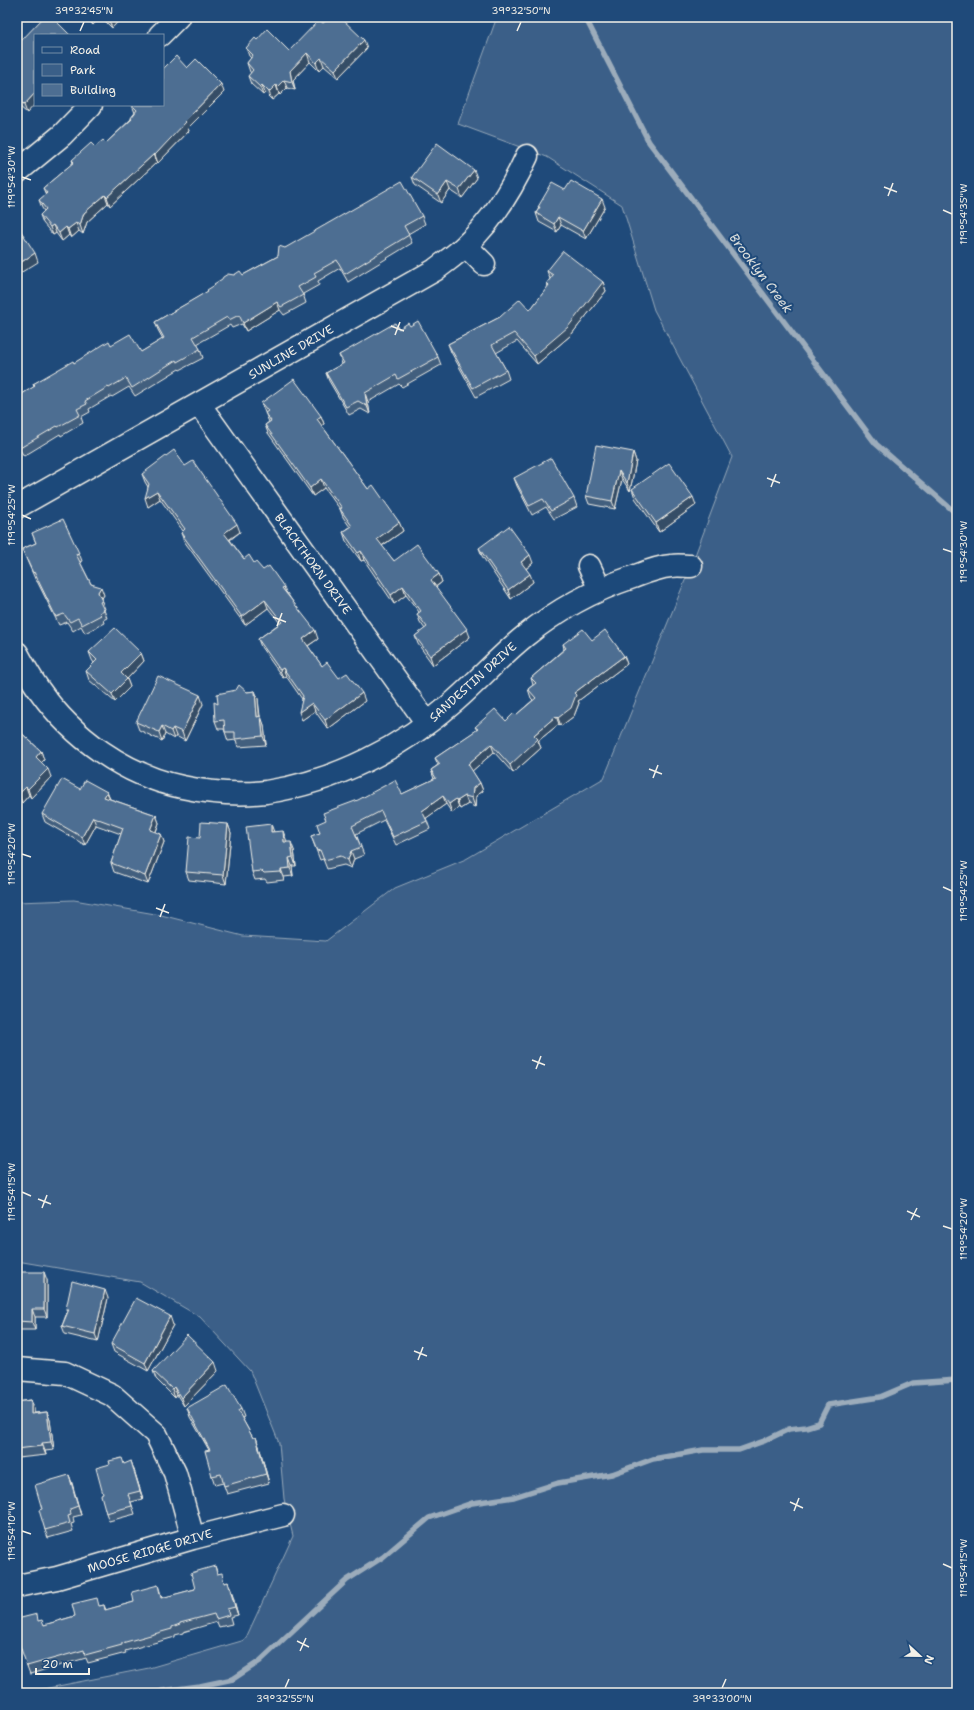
<svg xmlns="http://www.w3.org/2000/svg" width="974" height="1710" font-family="'Shantell Sans',sans-serif">
<style>
.green{fill:#3a5f88;stroke:#97a8b8}
.lines{fill:none;stroke-linecap:round;stroke-linejoin:round}
.stream{stroke:#9cacbb;stroke-width:5.5}
.minor-casing{stroke:#f4f1e8;stroke-width:25}
.minor{stroke:#1f4a7a;stroke-width:22}
.wall{fill:#425f7e;stroke:#f4f1e8}
.shaded-wall{fill:#364d66;stroke:#f4f1e8}
.building{fill:#4d6e92;stroke:#f4f1e8}
.ticks{fill:none;stroke:#f4f1e8;stroke-width:1.5}
.labels{text-anchor:middle;dominant-baseline:central;stroke-width:4;stroke-linejoin:round;paint-order:stroke}
.street-label{font-size:12px;fill:#f4f1e8;stroke:#1f4a7a}
.water-label{font-size:13px;font-style:italic;fill:#dee0dd;stroke:#1f4a7a}
.neatline{fill:none;stroke:#f4f1e8;stroke-width:1.5}
.ticks-label{font-size:10px;text-anchor:middle;fill:#f4f1e8}
</style>
<rect width="100%" height="100%" fill="#1f4a7a"/>
<filter id="ink" filterUnits="userSpaceOnUse"><feTurbulence type="fractalNoise" baseFrequency=".025" numOctaves="2"/><feDisplacementMap in="SourceGraphic" scale="8" xChannelSelector="R" yChannelSelector="G"/><feConvolveMatrix kernelMatrix="1 2 1 2 8 2 1 2 1" color-interpolation-filters="sRGB"/></filter>
<g filter="url(#ink)">
<path class="green" d="M497,17h460v1676h-934l126,-25 96,-28 48,-104 -9,-37 -5,-56 -29,-72 -50,-54 -60,-35 -123,-21v-359l57,-2 87,15 82,21 83,5 69,-53 71,-29 138,-81 87,-212 41,-109 -78,-147 -32,-105 -75,-48 -89,-33z"/>
<g class="lines">
<path class="stream" d="M585,17l64,125 227,302 81,70
M158,1693l4,-2 38,-5 33,-7 27,-18 87,-81 36,-23 46,-39 43,-15 42,-6 44,-14 54,-9 41,-15 50,-9h36l25,-9 25,-12 17,-2 13,-4 9,-18 52,-8 33,-14 44,-3"/>
<g class="minor-casing">
<path id="minor" d="M160,35l18,-18
M17,172l45,-37 29,-30
M466,246l18,18
M199,404l228,319
M17,507l418,-237c10,-8 22,-16 31,-25 27,-25 46,-56 61,-89
M589,566l11,23
M17,653c7,13 14,26 23,38 33,47 85,84 142,96 28,6 56,8 84,5 69,-10 137,-45 189,-91 24,-21 45,-45 70,-65 32,-26 69,-46 108,-59 13,-5 25,-10 38,-11 7,-1 14,0 20,0
M17,1369l48,4 47,22 44,39 19,39 18,65
M17,1586l40,-8 136,-40 90,-23"/>
</g>
<use href="#minor" class="minor"/>
</g>
<path class="wall" d="M85,17h37l-10,11 -11,-11 -8,8z
M323,23l44,25 -29,30 -14,-12 -5,5 -9,-9 -17,18 2,10 -8,-2 -7,7 -1,-1 -7,6 -7,-7 -2,2 -12,-11 -3,-8 3,-3 -1,-1 -3,-9 4,-5 -2,-2 -3,-8 11,-8 32,11z
M17,45l10,68 -8,-7 -1,1 -1,-1z
M187,68l37,24 -36,36 1,3 -31,32 -1,-1 -47,44 -2,-3 -21,19 -4,12 -4,-3 -8,7 -2,-3 -7,6 -6,-8 -3,2 -10,-12 -3,-8 4,-4 -2,-3 -3,-8 7,-5 -3,-7 30,-25 -1,-3 23,-13 11,-4 25,-24v-1l4,-5 -3,-8z
M412,177l65,1 -15,20 -12,-8 -9,13 -26,-18z
M565,190l40,17 -19,32 -25,-14 -4,7 -18,-10 -3,-9 3,-5 -1,-1z
M422,216l3,8 -17,10 4,9 -64,39 -8,-14 -22,13 1,4 -16,9 3,9 -22,12 -4,-5 -34,21 -4,-7 -10,4 -2,-3 -33,19 3,5 3,9 -23,12 -1,-1 -44,27 -6,-9 -17,10 -1,-1 -22,13 1,3 -9,5 2,6 -22,13 -1,-2 -36,22 -4,-6 -3,2v-55l17,-10 -1,-3 41,-21 37,-18 30,7 22,-13 -5,-9 -3,-8 52,-30 27,-17h9l35,-19 7,-8z
M547,271l56,11 3,9 -35,44 -34,29 -20,-23 -21,12 10,17 3,9 -33,18 -25,-45 -3,-8 52,-27 30,-7 18,-23 -1,-4 3,-4z
M399,329l39,28 3,8 -39,22 -3,-3 -31,18 2,12 -9,-5 -12,6 -20,-34 -3,-8 16,-9 -3,-9z
M261,403l60,13 3,8 -2,2 46,63 31,33 4,9 -21,15 12,15 45,13 3,8 -6,5 34,50 -37,28 -15,-21 -3,-8 10,-7 -5,-7 -3,-8 2,-2 -13,-17 -12,9 -30,-44 -3,1 -15,-20 -3,-9 7,-5 -7,-10 -3,-8 -16,-21 -11,8 -45,-63 -3,-8 4,-3z
M633,452l3,9 -6,30 -8,-12 -7,30 -26,-5 -3,-8z
M185,466l55,66 -10,8 14,19 10,4 9,7 24,23 31,46 -10,7 14,20 17,12 26,23 -37,28 -13,-18 -13,9v-21l-16,-23 -3,2 -22,-31 -3,-8 22,-16 -12,-15 -23,17 -61,-84 -3,-8 2,-2 -23,-32 -12,8v-20l-3,-5 -3,-8z
M514,478l60,20 3,9 -23,12 -8,-12 -14,8 -15,-29z
M632,489l64,16 -37,27 -24,-34z
M32,533l47,20 3,8 -2,1 11,22 13,11 -3,4 4,10 -1,1 3,8 -4,2 1,3 -19,10 -4,-7 -8,5 -6,-9 -8,3 -22,-44h-1l-14,-32 14,-6z
M479,548l54,15 -7,6 7,13 -22,17 -29,-43z
M592,640l32,16 3,8 -49,37 1,2 -5,13 -13,10 -2,-2 -21,17 3,7 -28,25 -19,-21 -22,19 8,12 3,8 -7,5 -1,11 -7,-3 -8,5 -1,-2 -7,6 -6,-9 -20,14 4,11 -34,16 -12,-25 -28,14 8,21 -10,4 -3,9 -7,-3 -17,4 -4,-10 -3,1 -9,-24 9,-3 114,-54 -3,-9 7,-5 -3,-7 42,-28 -2,-3 31,-6 10,-6 17,-15 -2,-2 -3,-9 5,-4 -2,-7 33,-29 -1,-5z
M89,652l52,1 3,8 -17,18 3,8 -15,15 -26,-22 -3,-9 8,-8 -2,-3z
M255,691l3,8 2,17 4,9 2,20 -28,2 -2,-7 -8,1 -4,-12h-6l-3,-8 3,-17 29,-12z
M203,704l-18,37 -9,-5 -2,3 -9,-5 -3,7 -23,-11 -3,-8z
M17,729l24,22 3,9 -3,2 10,15 -20,21 -2,-3 -7,8 -5,-4z
M80,789l27,3 3,7 46,16 3,8 -3,9 5,2 3,8 -16,42 -34,-12 -3,-9 10,-29 -25,-9 -11,20 -40,-23 -3,-8z
M228,824l3,9 -5,51 -37,-4 -3,-8 14,-34z
M274,832l12,7v3l8,8 2,16h-4l1,10 -9,1v3l-17,2 -2,-3 -10,1 -3,-8z
M17,1272l30,8v37h-12v13h-18z
M108,1298l-10,44 -33,-8 -3,-8 5,-14 -1,-3z
M173,1325l-25,46 -34,-19 -3,-8z
M153,1371h65l-34,35 -7,-11 -2,3 -19,-19z
M31,1400l3,9v4l13,-1 3,8 4,30 -9,1 1,4 -28,3 -1,-56z
M187,1408l54,1 3,8 -2,1 11,20 6,8 10,37 -42,11 -4,-11 -8,2 -3,-9 -3,-26 -19,-33z
M124,1464l10,6 9,29 -12,3 4,12 -26,7 -3,-8 -3,-19z
M69,1475l12,40 -8,2 1,6 -3,1 2,7 -25,7 -3,-8 -3,-21z
M215,1566l3,8 13,16 7,25 -8,2 2,7 -13,3 -2,-5 -34,10v1l-8,2v2l-50,14 1,2 -38,10 -2,-5 -56,16 -3,-8 12,-45 5,4 31,-9 25,-10 4,-1 2,5 28,-8 24,-17 4,13 33,-9z"/>
<path class="shaded-wall" d="M90,17h11l-8,8z
M111,17h11l-10,11 -3,-8z
M364,40l3,8 -29,30 -3,-8z
M307,53l3,9 -17,18 2,10 -3,-8 -2,-11z
M321,58l3,8 -5,5 -3,-8z
M284,80l3,8 -7,7 -3,-8z
M221,84l3,8 -36,36 1,3 -31,32 -3,-8 30,-34z
M262,85l3,8 -2,2 -3,-8z
M276,85l3,9 -7,6 -3,-8z
M35,93v11l-8,9 -3,-8z
M17,100l2,6 -1,1 -1,-3z
M154,154l3,8 -47,44 -3,-9z
M474,170l3,8 -15,20 -3,-9z
M447,182l3,8 -9,13 -3,-8z
M105,195l3,8 -21,19 -4,12 -3,-9 4,-12z
M602,199l3,8 -19,32 -3,-8z
M558,217l3,8 -4,7 -3,-8z
M76,223l3,8 -8,7 -3,-9z
M53,225l3,8 -3,2 -3,-8z
M66,227l3,8 -7,6 -3,-8z
M35,253l3,9 -21,13v-10z
M603,282l3,9 -35,44 -34,29 -3,-8z
M277,302l3,8 -34,21 -3,-8z
M365,393l3,9 2,12 -3,-8z
M321,416l3,8 -4,3 -3,-8z
M633,452l3,9 -6,30 -3,-8z
M619,471l3,8 -7,30 -3,-8z
M321,479l3,9 -11,8 -3,-8z
M157,491l3,8 -12,8 -3,-9z
M693,497l3,8 -37,27 -3,-9z
M399,522l4,9 -23,16 -3,-8z
M237,524l3,8 -13,9 -3,-8z
M361,551l3,9 -3,1 -3,-8z
M530,555l3,8 -9,7 -3,-8z
M439,574l3,8 -8,6 -3,-8z
M530,574l3,8 -22,17 -3,-9z
M403,586l3,9 -12,9 -3,-9z
M101,587l3,8 -3,5 -3,-8z
M284,587l3,8 -5,-7z
M265,600l3,8 -23,17 -3,-8z
M467,629l3,8 -37,28 -3,-9z
M315,630l3,9 -12,8 -3,-8z
M141,653l3,8 -17,18 3,8 -15,15 -3,-8 9,-21z
M624,656l3,8 -49,37 1,2 -5,13 -13,10 -3,-8 16,-25z
M283,668l3,8 -3,2 -3,-8z
M255,691l3,8 2,26 -3,-8z
M362,693l3,8 -37,28 -3,-9z
M200,695l3,9 -18,37 -3,-9z
M312,703l3,8 -13,9 -3,-8z
M261,716l3,9 2,20 -3,-9z
M556,716l3,8 -21,17 3,7 -28,25 -3,-8 24,-30z
M162,726l3,8 -3,7 -3,-9z
M173,728l3,8 -2,3 -3,-8z
M491,744l3,8 -23,20 -3,-8z
M41,751l3,9 -5,5 -3,-8z
M48,769l3,8 -20,21 -3,-9z
M480,783l3,8 -7,5 -1,11 -3,-9 1,-10z
M26,787l3,8 -7,8 -3,-9z
M107,792l3,8 -6,-3z
M443,796l3,8 -21,15 -3,-8z
M465,796l3,8 -8,5 -3,-8z
M456,799l3,8 -7,6 -3,-9z
M156,815l3,8 -6,16 -3,-9z
M93,817l3,8 -11,20 -3,-8z
M228,824l3,9 -5,51 -3,-9z
M271,824l3,8h-3z
M283,831l3,8 1,12 -3,-9z
M161,834l3,8 -16,42 -3,-8z
M291,842l3,8 2,16 -3,-9z
M351,851l3,8 -3,9 -3,-8z
M289,858l3,8 1,10 -3,-8z
M281,869l3,8v3l-3,-8z
M44,1272l3,8v37l-3,-8z
M105,1290l3,8 -10,44 -3,-8z
M32,1309l3,8v13l-3,-8z
M170,1316l3,9 -25,46 -3,-8z
M215,1362l3,9 -34,35 -3,-8z
M174,1387l3,8 -2,3 -3,-9z
M31,1400l3,9v13l-3,-8z
M47,1412l3,8 4,30 -3,-8z
M256,1437l3,9 10,37 -3,-9z
M42,1443l3,8 1,4 -4,-9z
M131,1461l3,9 9,29 -3,-8z
M69,1475l3,8 9,32 -3,-9z
M228,1582l3,8 7,25 -3,-8z"/>
<path class="building" d="M44,17h8l18,18h-35v58l-11,12 -7,-7v-53z
M106,17h5l-2,3z
M331,17h9l24,23 -29,30 -14,-12 -5,5 -9,-10 -17,18 2,11 -8,-2 -7,7 -1,-2 -7,7 -7,-7 -2,2 -12,-11 5,-6 -6,-7 6,-8 -7,-7 9,-10 2,2 10,-11 22,22 30,-31 4,3z
M176,56l11,12 9,-9 25,25 -36,37 1,1 -31,33 -1,-1 -47,43 -2,-2 -21,18 -4,12 -4,-2 -8,6 -2,-2 -7,6 -6,-8 -3,2 -10,-12 6,-6 -7,-9 8,-7 -4,-5 31,-26 -2,-2 19,-17 4,4 8,-7 3,3 26,-24 -1,-1 6,-8 -5,-5h31v-36z
M437,143l37,27 -15,19 -12,-7 -9,13 -26,-18z
M402,181l20,35 -18,10 5,9 -64,39 -8,-14 -23,13 2,4 -18,10 5,8 -22,12 -4,-5 -34,21 -4,-8 -10,5 -2,-3 -34,20 7,12 -23,13 -1,-2 -44,28 -6,-10 -17,10 -1,-1 -23,14 2,3 -10,5 3,6 -22,12 -1,-1 -37,22 -3,-6v-45l18,-11 -2,-2 40,-23 1,2 35,-22 2,4 19,-11 11,18 23,-14 -9,-16 53,-31 -1,-1 8,-5 -1,-1 8,-5 1,-2 5,-3 6,1 6,-4 3,4 35,-19 1,-10 6,2z
M571,181l31,18 -19,32 -25,-14 -4,7 -18,-11 4,-6h-2l14,-24 13,7z
M17,225l18,28 -18,12z
M563,251l40,31 -35,45 -34,29 -20,-23 -22,12 14,25 -33,18 -25,-44 52,-27 20,-18 10,11 19,-25 -2,-2 6,-8 -6,-4z
M418,321l20,36 -40,22 -2,-4 -31,18 2,13 -9,-5 -12,6 -20,-34 18,-10 -5,-8 56,-32 4,6 9,-6 2,3z
M294,379l27,37 -4,3 51,70 5,-4 26,37 -22,17 17,22 23,-17 22,30 -8,6 36,49 -37,27 -15,-20 12,-9 -10,-13 4,-3 -18,-25 -12,9 -30,-44 -3,2 -15,-21 9,-6 -12,-17 2,-1 -21,-29 -11,9 -45,-63 6,-4 -6,-8 3,-2 -7,-8z
M596,445l37,7 -6,31 -8,-12 -7,30 -26,-5z
M174,450l11,16 8,-5 44,63 -13,9 20,26 5,-4 5,8 2,-1 7,8 6,-4 15,21 -2,1 33,42 -12,9 19,27 5,-4 12,16 8,-5 15,20 -37,27 -13,-17 -13,9 4,-16 -20,-28 -3,2 -22,-31 24,-17 -17,-22 -23,17 -61,-84 4,-4 -28,-38 -12,7 4,-14 -7,-10z
M551,458l23,40 -23,13 -8,-12 -14,7 -15,-28z
M669,463l24,34 -37,26 -24,-34z
M63,519l16,34 -3,1 15,30 10,3 -3,5 4,9 -2,1 4,8 -5,3 2,2 -19,10 -4,-7 -8,4 -6,-8 -8,3 -22,-45 -1,1 -11,-24 14,-6 -4,-10z
M509,526l21,29 -9,7 9,12 -22,16 -29,-42z
M115,628l26,25 -20,20 6,6 -15,15 -26,-23 11,-11 -8,-8z
M583,629l9,11 13,-10 19,26 -50,37 2,2 -5,13 -13,10 -2,-2 -22,19 4,4 -28,26 -19,-21 -23,20 12,19 -7,5 -1,10 -7,-2 -8,5 -1,-2 -7,5 -6,-8 -21,15 5,10 -34,16 -12,-26 -29,15 9,21 -10,4 -3,9 -7,-4 -17,4 -4,-10 -3,1 -6,-15 9,-3 -3,-9 9,-4 -3,-7 35,-13 37,-20 7,14 34,-16 -5,-8 9,-6 -5,-6 43,-29 -3,-2 20,-18 11,12 8,-8 2,2 20,-17 -8,-9 8,-6 -5,-5 35,-30 -3,-4z
M158,676l42,19 -18,37 -9,-4 -2,3 -9,-5 -3,6 -23,-10z
M239,685l8,7 8,-1 2,26 4,-1 2,20 -28,3v-7h-10l-1,-12 -9,1 -1,-19 4,2 -1,-10 19,-4z
M17,729l24,22 -5,6 12,12 -20,20 -2,-2 -7,7 -2,-1z
M62,779l18,10 5,-9 22,12 -3,5 52,18 -6,15 11,4 -16,42 -34,-13 12,-35 -30,-11 -11,20 -40,-23z
M201,822l27,2 -5,51 -37,-3 3,-35 11,1z
M271,824v8l12,-1 1,11h7l2,15 -4,1 1,10 -9,1v3l-17,1 -2,-2 -10,1 -6,-45z
M17,1272h27v37h-12v13l-15,-1z
M72,1281l33,9 -10,44 -33,-8 7,-17h-3z
M136,1298l34,18 -25,47 -34,-19z
M187,1335l28,27 -34,36 -7,-11 -2,2 -19,-18z
M227,1385l14,24 -3,2 15,27 3,-1 10,37 -42,12 -3,-12 -9,2 -7,-25 5,-1 -23,-42z
M31,1400v14l16,-2 4,30 -9,1v3l-25,3v-47z
M122,1458l2,6 7,-3 9,30 -12,3 4,12 -26,7 -5,-18 2,-1 -7,-26 14,-4 -1,-3z
M69,1475l9,31 -8,3 1,6 -3,1 2,7 -25,7 -6,-20 3,-1 -7,-24z
M215,1566l2,8 5,-1 2,10 4,-1 7,25 -8,2 2,6 -13,4 -2,-5 -34,9v1l-8,3v2l-50,14v2l-37,10 -1,-5 -57,16 -10,-29v-18l20,-5 1,7 4,-1 2,5 31,-9 -3,-12 25,-6 2,8 5,-1 1,5 29,-8 -2,-10 26,-7 3,13 34,-9 -4,-16z"/>
</g>
<path class="ticks" d="M80,31l4,-9M517,31l4,-9M22,177l9,3M884,187l13,5M888,196l5,-13M943,210l9,4M391,326l13,5M395,335l5,-13M767,478l13,5M771,487l5,-13M22,515l9,4M943,549l9,3M273,617l13,5M277,626l5,-13M649,769l13,5M653,778l5,-13M22,854l9,3M943,887l9,4M156,908l13,5M160,917l5,-13M532,1060l13,5M536,1069l5,-13M22,1192l9,4M38,1199l13,5M42,1208l5,-13M907,1211l13,6M911,1220l6,-12M943,1226l9,3M414,1351l13,5M418,1360l5,-13M790,1502l13,6M794,1511l5,-13M22,1531l9,3M943,1564l9,4M297,1641l12,6M300,1651l6,-13M285,1688l4,-9M722,1688l4,-9"/>
<g class="labels">
<g class="street-label">
<text transform="translate(291 352) rotate(-30)">SUNLINE DRIVE</text>
<text transform="translate(313 564) rotate(54)">BLACKTHORN DRIVE</text>
<text transform="translate(473 682) rotate(-42)">SANDESTIN DRIVE</text>
<text transform="translate(150 1551) rotate(-16)">MOOSE RIDGE DRIVE</text>
</g>
<g class="water-label">
<text transform="translate(761 273) rotate(53)">Brooklyn Creek</text>
</g>
</g>
<rect width="974" height="1710" fill="none" stroke="#1f4a7a" stroke-width="44"/>
<rect x="34" y="34" width="130" height="72" fill="#1f4a7a" stroke="#748da6"/>
<rect x="42" y="47" width="20" height="6" fill="#1f4a7a" stroke="#748da6"/>
<text x="70" y="54" font-size="12" fill="#f4f1e8">Road</text>
<rect x="42" y="64" width="20" height="12" fill="#3a5f88" stroke="#748da6"/>
<text x="70" y="74" font-size="12" fill="#f4f1e8">Park</text>
<rect x="42" y="84" width="20" height="12" fill="#4d6e92" stroke="#748da6"/>
<text x="70" y="94" font-size="12" fill="#f4f1e8">Building</text>
<g transform="translate(920 1656) rotate(112)" stroke="#1f4a7a" stroke-width="3" paint-order="stroke">
<path d="M0-3L7 15L0 10L-7 15Z" fill="#f4f1e8"/>
<text y="-6" font-size="11" font-weight="bold" text-anchor="middle" fill="#f4f1e8">N</text>
</g>
<path d="M36 1668v6h53v-6" fill="none" stroke="#f4f1e8" stroke-width="2"/>
<text x="42" y="1668" font-size="12" fill="#f4f1e8" stroke="#1f4a7a" stroke-width="3" paint-order="stroke">20 m</text>
<rect x="22" y="22" width="930" height="1666" class="neatline"/>
<g class="ticks-label">
<text x="84" y="14">39°32'45"N</text>
<text x="521" y="14">39°32'50"N</text>
<text transform="translate(11 177) rotate(-90)" y="4">119°54'30"W</text>
<text transform="translate(963 214) rotate(-90)" y="4">119°54'35"W</text>
<text transform="translate(11 515) rotate(-90)" y="4">119°54'25"W</text>
<text transform="translate(963 552) rotate(-90)" y="4">119°54'30"W</text>
<text transform="translate(11 854) rotate(-90)" y="4">119°54'20"W</text>
<text transform="translate(963 891) rotate(-90)" y="4">119°54'25"W</text>
<text transform="translate(11 1192) rotate(-90)" y="4">119°54'15"W</text>
<text transform="translate(963 1229) rotate(-90)" y="4">119°54'20"W</text>
<text transform="translate(11 1531) rotate(-90)" y="4">119°54'10"W</text>
<text transform="translate(963 1568) rotate(-90)" y="4">119°54'15"W</text>
<text x="285" y="1702">39°32'55"N</text>
<text x="722" y="1702">39°33'00"N</text>
</g>
</svg>
